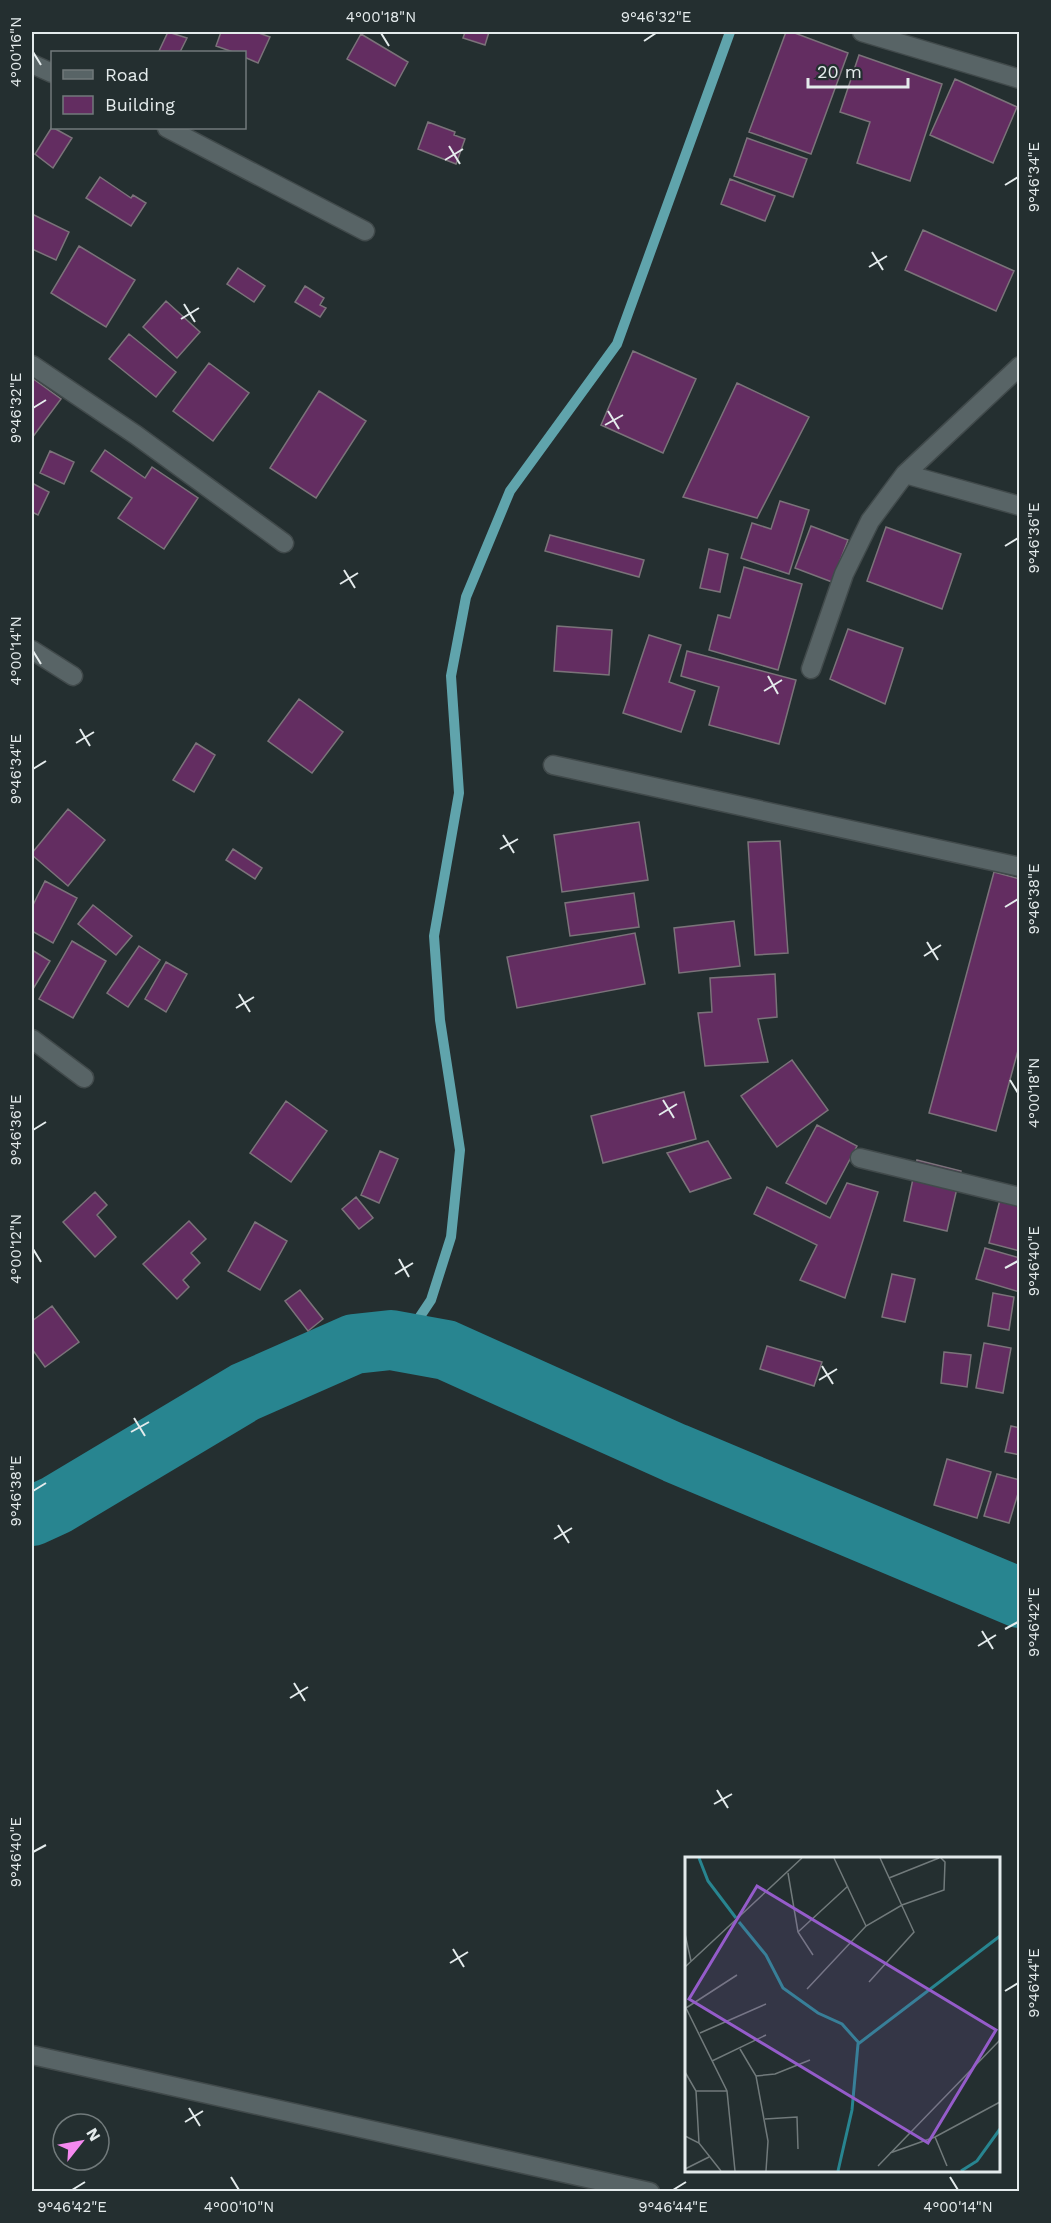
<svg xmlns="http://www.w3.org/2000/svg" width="1051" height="2223" viewBox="0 0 1051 2223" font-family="'Work Sans',sans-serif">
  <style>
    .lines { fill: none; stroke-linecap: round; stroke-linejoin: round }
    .stream { stroke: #60a4ac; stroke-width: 10 }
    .river { stroke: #288590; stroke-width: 60 }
    .building { fill: #632d61; stroke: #7b737a; stroke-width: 1.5 }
    .minor-casing { stroke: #414a4b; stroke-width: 21 }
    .minor { stroke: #586466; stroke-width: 18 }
    .ticks { fill: none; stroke: #e4ebec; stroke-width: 2 }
    .inset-river { fill: none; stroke: #288590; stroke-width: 3 }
    .inset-road { fill: none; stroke: #717a7b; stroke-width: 1.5 }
    .view { fill: #955cca; fill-opacity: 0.15; stroke: #955cca; stroke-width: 3 }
    .inset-edge { fill: none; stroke: #e4ebec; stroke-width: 3 }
    .neatline { fill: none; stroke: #e4ebec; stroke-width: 2 }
    .ticks-label { font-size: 15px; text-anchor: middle; fill: #e4ebec }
  </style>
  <rect width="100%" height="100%" fill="#242f30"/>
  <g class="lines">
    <!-- stream -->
    <path class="stream" d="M403 1342 431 1300 451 1237 460 1150 440 1020 434 936 459 793 451 676 466 597 510 491 617 344 730 32"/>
    <!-- river -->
    <path class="river" d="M32 1516 56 1505 245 1392 354 1344 391 1340 446 1350 675 1453 1020 1598"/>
  </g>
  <!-- building -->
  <path class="building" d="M168 32 187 38 180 52 159 51Z
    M221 32H256L270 37 258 63 244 57V52H233L216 46Z
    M465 32H489L485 45 463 38Z
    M786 32H792L848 53 811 154 749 132Z
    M361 34 408 62 395 86 347 59Z
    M859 55 942 84 910 181 857 163 870 122 840 112Z
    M955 79 1017 107 993 163 930 135Z
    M428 122 455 132 454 135 465 139 456 164 418 149Z
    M52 127 72 138 53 168 35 154Z
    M747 138 807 159 793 197 734 176Z
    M100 177 131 198 133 195 146 203 131 226 86 198Z
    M730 179 775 196 765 221 721 204Z
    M32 214 69 232 56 260 32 249Z
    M923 230 1014 271 996 311 905 270Z
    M79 246 135 280 106 327 51 293Z
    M238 268 265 286 254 302 227 284Z
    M305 286 324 298 320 305 326 308 320 317 295 302Z
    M166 301 200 332 177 358 143 327Z
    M129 334 176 372 156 397 109 359Z
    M633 351 696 379 663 453 601 425Z
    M209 363 249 393 213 441 173 411Z
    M32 378 61 399 32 438Z
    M737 383 809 417 757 518 683 497Z
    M319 391 366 421 316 498 270 468Z
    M105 450 145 478 152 467 198 498 164 549 118 518 132 498 91 471Z
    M50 451 74 462 64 484 40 473Z
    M32 483 49 492 38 515 32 512Z
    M780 501 809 510 789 574 741 558 752 523 771 529Z
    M811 526 848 540 832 582 795 568Z
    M886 527 961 554 942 609 867 581Z
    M550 535 644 560 639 577 545 551Z
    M709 549 728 554 720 592 700 588Z
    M744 567 802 584 778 670 709 650 718 615 730 618Z
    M557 626 612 630 609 675 554 671Z
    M848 629 903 648 885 704 830 679Z
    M649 635 681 645 669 682 695 691 681 732 623 713Z
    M687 651 796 680 779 744 709 725 719 687 681 676Z
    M299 699 343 732 312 773 268 741Z
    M196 743 215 755 194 792 173 780Z
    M68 809 105 840 68 886 32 855V853Z
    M639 822 648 880 562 892 554 835Z
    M780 841 788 953 755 955 748 842Z
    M233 849 262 868 255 879 226 860Z
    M994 872 1020 879V1043L996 1131 929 1113Z
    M45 881 77 898 53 943 32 931V907Z
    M634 893 639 927 570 936 565 903Z
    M93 905 132 936 116 955 78 924Z
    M734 921 740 966 679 973 674 928Z
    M635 933 645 984 517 1008 507 957Z
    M72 941 106 961 73 1018 39 999Z
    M139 946 160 960 128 1007 107 993Z
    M32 950 50 961 33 989 32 988Z
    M166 962 187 974 166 1012 145 999Z
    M775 974 777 1017 758 1019 768 1062 705 1066 698 1013 712 1012 710 978Z
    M792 1060 828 1110 777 1147 741 1096Z
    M684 1092 696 1139 603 1163 591 1116Z
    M286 1101 327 1131 291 1182 250 1153Z
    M817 1125 857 1146 826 1204 786 1183Z
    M708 1141 731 1178 690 1192 667 1153Z
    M380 1151 398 1159 379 1203 361 1195Z
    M917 1160 961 1171 947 1231 904 1221Z
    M847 1183 878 1192 845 1298 800 1280 817 1245 754 1214 767 1187 830 1218Z
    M1004 1184 1020 1188V1251L989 1243Z
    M95 1192 107 1205 97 1215 116 1237 95 1257 63 1222Z
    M356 1197 373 1218 359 1229 342 1209Z
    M189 1221 206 1239 191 1253 200 1263 183 1280 189 1287 177 1299 143 1264Z
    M255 1222 287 1241 260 1290 228 1271Z
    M985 1248 1020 1258V1292L976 1279Z
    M892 1274 915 1279 905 1322 882 1317Z
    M300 1290 323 1319 308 1331 285 1301Z
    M993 1293 1014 1297 1009 1330 988 1326Z
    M52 1306 79 1342 45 1367 32 1349V1321Z
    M984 1343 1011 1348 1003 1393 976 1388Z
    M767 1346 822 1362 814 1386 760 1369Z
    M944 1352 971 1355 967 1387 941 1383Z
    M1011 1426 1020 1428V1455L1005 1452Z
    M947 1459 991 1472 977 1518 934 1505Z
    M997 1474 1020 1480V1487L1009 1523 984 1516Z"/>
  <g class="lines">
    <defs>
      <path id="minor" d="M862 32 1020 79
        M32 64 52 73
        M167 128 365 231
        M32 365 136 435 284 543
        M905 474 1020 506
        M32 650 73 676
        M811 669 844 574 870 521 905 474 1020 366
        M553 765 1020 867
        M32 1039 84 1078
        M860 1158 1020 1197
        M32 2055 650 2192"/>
    </defs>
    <!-- minor casing -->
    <use href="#minor" class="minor-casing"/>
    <!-- minor -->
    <use href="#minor" class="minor"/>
  </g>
  <!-- ticks -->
  <path class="ticks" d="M381 33 389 46M644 41 656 33M33 52 41 65M449 146 460 164M445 160 463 149M1005 185 1018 177M872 252 883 270M869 267 887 256M184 304 195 322M181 319 199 308M33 408 46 400M608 411 619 429M605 425 623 415M1005 546 1018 538M344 570 355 588M340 584 358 573M33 651 41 664M768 676 778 694M764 691 782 680M80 729 90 746M76 743 94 732M33 769 46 761M503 835 514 853M500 849 518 839M1005 907 1018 899M927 942 938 960M924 956 941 945M239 994 250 1012M236 1008 254 997M1010 1080 1018 1093M663 1100 674 1118M659 1115 677 1104M33 1130 46 1122M33 1249 41 1262M399 1259 409 1277M1005 1268 1018 1261M395 1274 413 1263M822 1366 833 1384M819 1380 837 1369M134 1418 145 1436M131 1432 149 1422M33 1491 46 1483M558 1525 569 1543M554 1539 572 1528M1005 1629 1018 1622M982 1631 993 1649M978 1646 996 1635M294 1683 305 1701M290 1698 308 1687M717 1790 728 1808M714 1804 732 1794M33 1852 46 1845M453 1949 464 1967M450 1963 468 1952M1005 1991 1018 1983M189 2108 200 2126M185 2122 203 2111M231 2177 239 2190M950 2177 958 2190M72 2190 85 2182M673 2190 686 2182"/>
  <!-- overview -->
  <g transform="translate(685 1857)">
    <rect width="315" height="315" fill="#242f30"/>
    <path class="inset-river" d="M14 1 23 24 51 61M54 65 81 98 98 131 133 156 157 167 174 186M153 314 167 253 173 187 315 79M276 314 292 304 315 272"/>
    <path class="inset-road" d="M149 1 181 69M103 16 113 75 128 98M204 21 254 1M113 75 163 29M0 77 6 104M0 110 117 1M184 125 229 75 195 1M122 132 181 69 217 48 259 33 260 5 256 1M0 149 42 234 50 314M1 151 52 118M15 176 81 147M55 192 71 219 83 284 81 314M27 204 81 178M0 215 11 234 14 286M71 219 90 217 125 203M11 234H42M80 262 112 260 113 292M0 279 14 286 36 314M250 280 262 309M205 296 250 280 315 245M193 309 315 183M0 312 24 300"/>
    <path class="view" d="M72 29 311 173 243 286 4 142Z"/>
    <rect width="315" height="315" class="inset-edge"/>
  </g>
  <!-- border -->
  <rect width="1051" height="2223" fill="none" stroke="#242f30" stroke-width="66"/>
  <!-- legend -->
  <rect x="51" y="51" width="195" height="78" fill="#242f30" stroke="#717a7b" stroke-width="1.5"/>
  <rect x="63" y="70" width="30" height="9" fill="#586466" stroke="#717a7b" stroke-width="1.5"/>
  <text x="105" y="81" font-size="18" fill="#e4ebec">Road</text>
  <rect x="63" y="96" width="30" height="18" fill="#632d61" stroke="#717a7b" stroke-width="1.5"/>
  <text x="105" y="111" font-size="18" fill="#e4ebec">Building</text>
  <!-- north arrow -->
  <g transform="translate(81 2142) rotate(59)"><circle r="28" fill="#242f30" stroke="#717a7b" stroke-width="1.5"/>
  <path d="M0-4.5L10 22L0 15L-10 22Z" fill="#f589ef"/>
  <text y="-9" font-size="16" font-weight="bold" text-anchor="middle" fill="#e4ebec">N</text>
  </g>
  <!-- scale -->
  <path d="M808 78v9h100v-9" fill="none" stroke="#e4ebec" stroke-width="3"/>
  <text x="817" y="78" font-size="18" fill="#e4ebec" stroke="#242f30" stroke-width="4.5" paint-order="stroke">20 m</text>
  <rect x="33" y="33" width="985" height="2157" class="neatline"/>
  <g class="ticks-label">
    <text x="381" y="22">4°00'18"N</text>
    <text x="656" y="22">9°46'32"E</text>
    <text transform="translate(16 52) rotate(-90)" y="5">4°00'16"N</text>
    <text transform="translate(1034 177) rotate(-90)" y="5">9°46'34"E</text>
    <text transform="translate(16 408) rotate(-90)" y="5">9°46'32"E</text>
    <text transform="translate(1034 538) rotate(-90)" y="5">9°46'36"E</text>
    <text transform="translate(16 651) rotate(-90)" y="5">4°00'14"N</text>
    <text transform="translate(16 769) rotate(-90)" y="5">9°46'34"E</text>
    <text transform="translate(1034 899) rotate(-90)" y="5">9°46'38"E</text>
    <text transform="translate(1034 1093) rotate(-90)" y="5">4°00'18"N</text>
    <text transform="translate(16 1130) rotate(-90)" y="5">9°46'36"E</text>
    <text transform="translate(16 1249) rotate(-90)" y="5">4°00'12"N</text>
    <text transform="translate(1034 1261) rotate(-90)" y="5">9°46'40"E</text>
    <text transform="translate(16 1491) rotate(-90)" y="5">9°46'38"E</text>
    <text transform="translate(1034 1622) rotate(-90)" y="5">9°46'42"E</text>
    <text transform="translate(16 1852) rotate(-90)" y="5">9°46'40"E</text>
    <text transform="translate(1034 1983) rotate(-90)" y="5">9°46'44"E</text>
    <text x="72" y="2212">9°46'42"E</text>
    <text x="239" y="2212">4°00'10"N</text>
    <text x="673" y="2212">9°46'44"E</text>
    <text x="958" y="2212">4°00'14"N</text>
  </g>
</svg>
